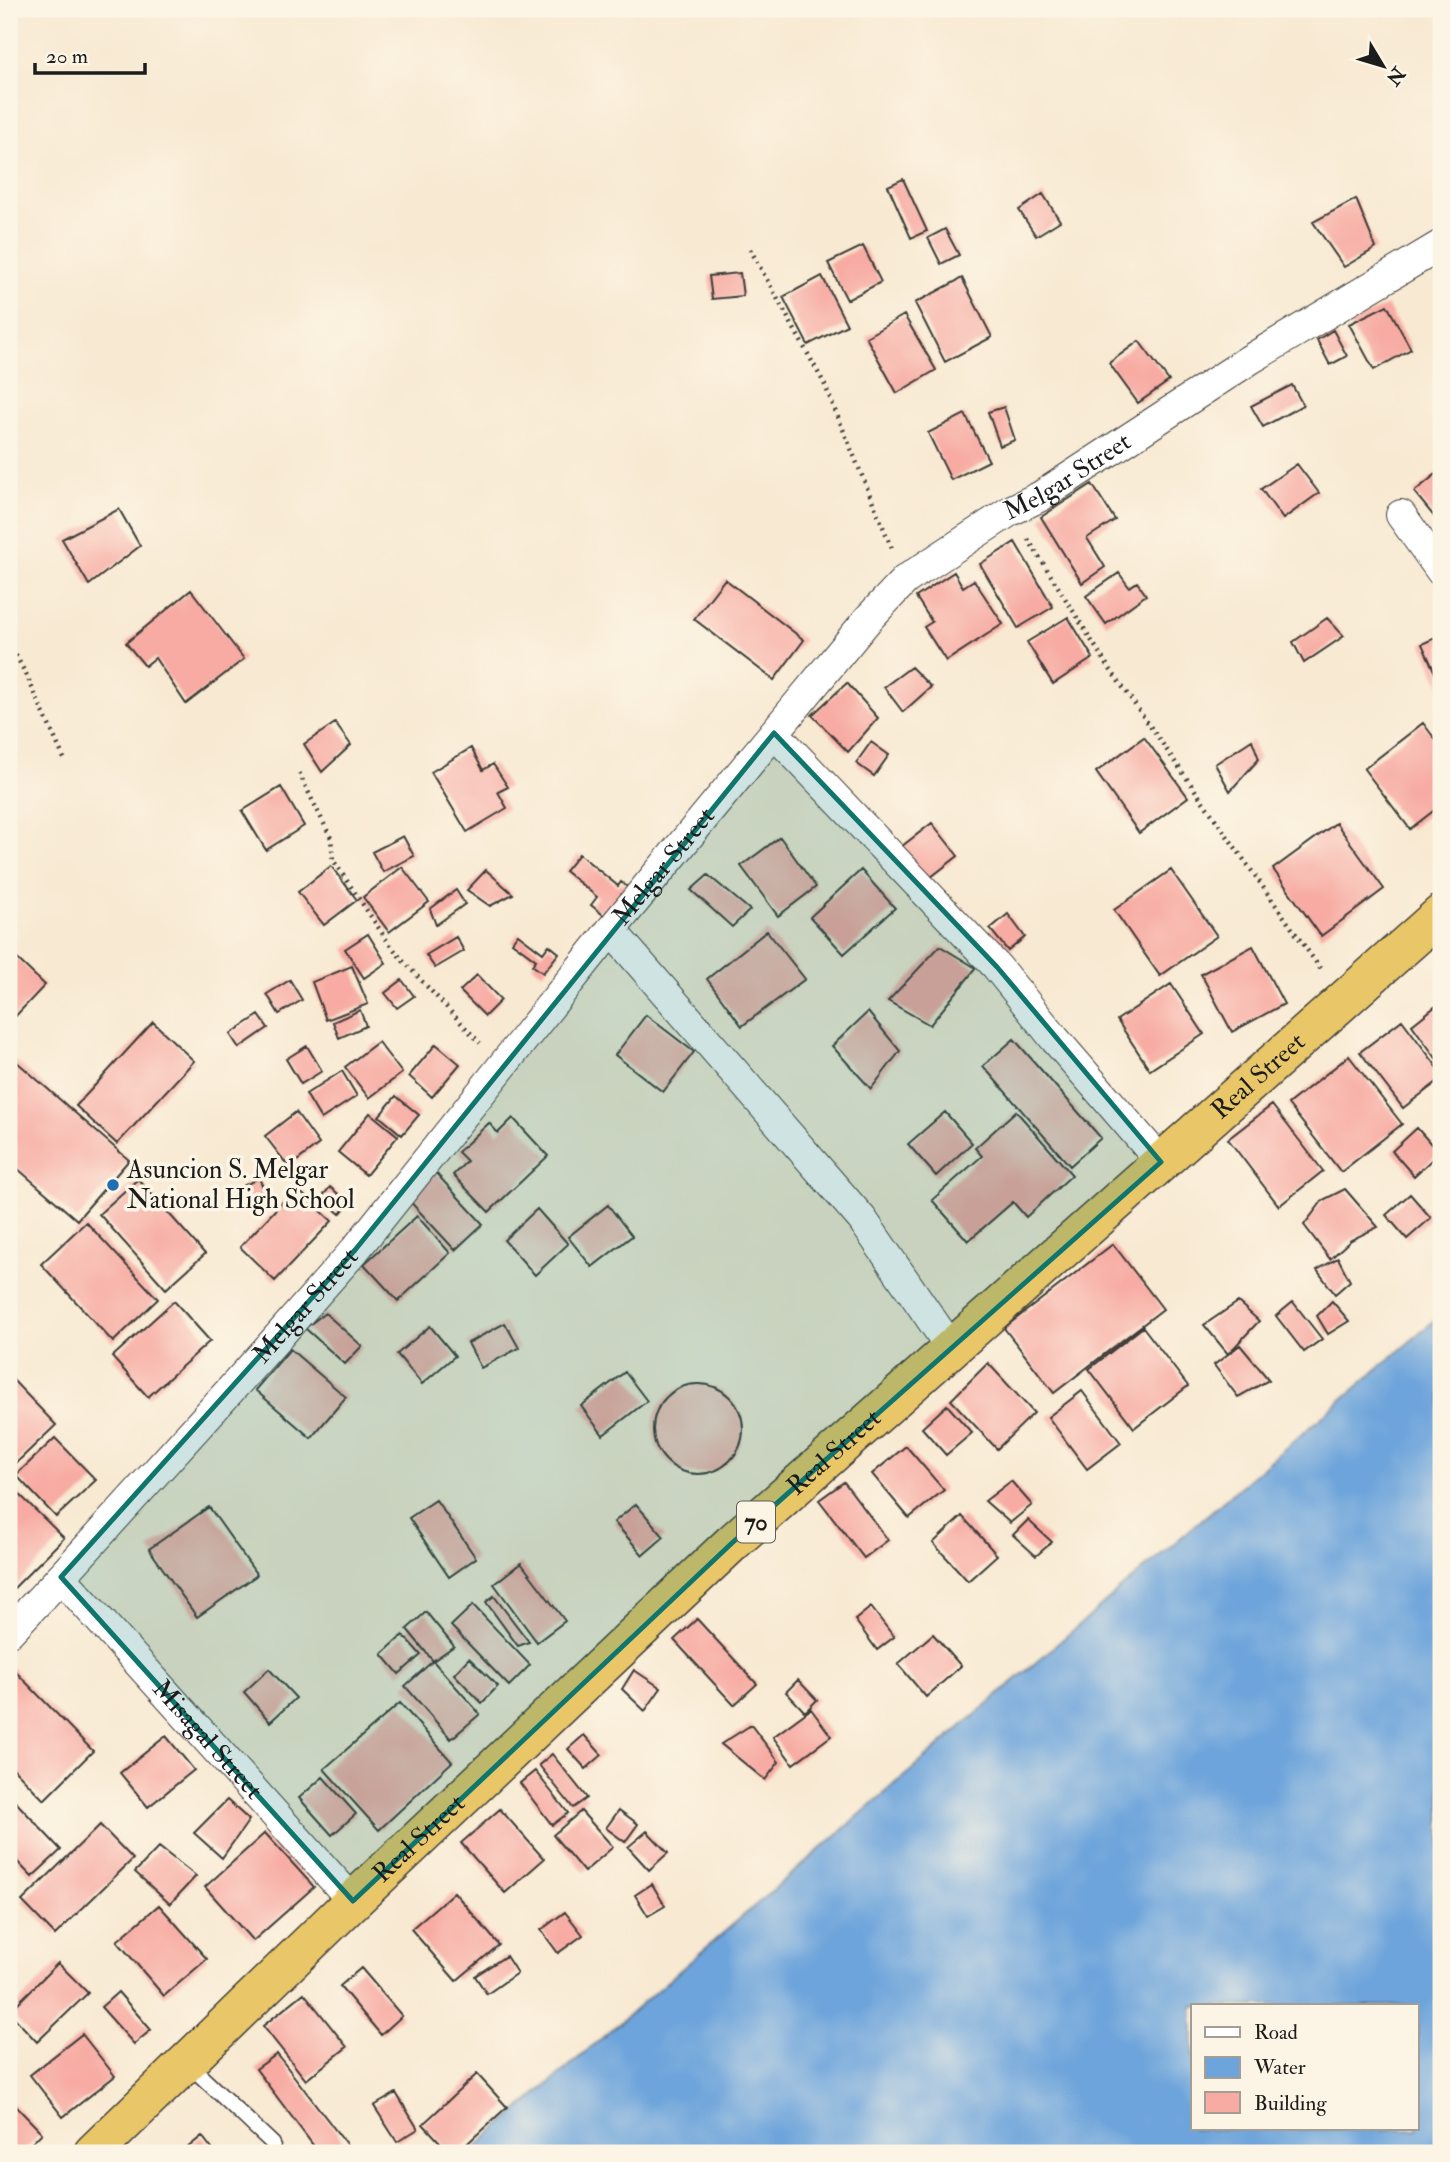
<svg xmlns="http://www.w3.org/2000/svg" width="1450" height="2162" viewBox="0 0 1450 2162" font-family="'IM FELL Double Pica',serif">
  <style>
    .water { fill: #6da4db; stroke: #44607c; stroke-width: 2; fill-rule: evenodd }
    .building { fill: #f7aba3 }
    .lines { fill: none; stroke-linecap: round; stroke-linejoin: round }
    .lane-casing { stroke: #3d3b37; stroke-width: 17 }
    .street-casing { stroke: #3d3b37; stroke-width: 32 }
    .highway-casing { stroke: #3d3b37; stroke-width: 41 }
    .path { stroke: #3d3b37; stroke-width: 4.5; stroke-dasharray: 2 5; stroke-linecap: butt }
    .lane { stroke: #fff; stroke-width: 14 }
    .street { stroke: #fff; stroke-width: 30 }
    .highway { stroke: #e9c769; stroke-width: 38 }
    .marked { fill: #0f766e; fill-opacity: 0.2; stroke: #0f766e; stroke-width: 5; stroke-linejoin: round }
    .poi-dot { fill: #1f6fb2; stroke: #fcf5e5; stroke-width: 2.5 }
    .labels { text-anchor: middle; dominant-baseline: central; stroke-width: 7; stroke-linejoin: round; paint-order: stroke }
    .shield { fill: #fcf5e5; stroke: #5f5d58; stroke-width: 2 }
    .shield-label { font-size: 24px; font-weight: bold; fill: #1c1c1c }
    .street-label { font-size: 26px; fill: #1c1c1c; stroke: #fcf5e5 }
    .poi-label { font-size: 26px; fill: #1c1c1c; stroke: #fcf5e5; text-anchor: start }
  </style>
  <rect width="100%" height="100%" fill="#fcf5e5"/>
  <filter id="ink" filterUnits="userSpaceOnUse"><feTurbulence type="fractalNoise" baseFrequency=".0143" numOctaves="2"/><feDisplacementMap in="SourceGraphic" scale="14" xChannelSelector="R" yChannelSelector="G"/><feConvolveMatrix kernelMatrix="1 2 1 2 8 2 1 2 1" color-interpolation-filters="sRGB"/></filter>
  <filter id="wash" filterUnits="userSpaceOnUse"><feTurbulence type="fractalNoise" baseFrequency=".00686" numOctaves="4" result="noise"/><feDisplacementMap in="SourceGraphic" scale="28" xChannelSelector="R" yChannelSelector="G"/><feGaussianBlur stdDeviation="1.57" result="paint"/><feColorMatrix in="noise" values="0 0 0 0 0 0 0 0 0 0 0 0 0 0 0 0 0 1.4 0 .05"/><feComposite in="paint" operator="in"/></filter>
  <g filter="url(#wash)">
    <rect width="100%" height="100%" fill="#f8e9d2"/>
    <!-- water -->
    <path class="water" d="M1441 1315V2153H469L1123 1587ZM1193 2006H1417V2129H1193Z"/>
    <g id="blocks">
      <!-- building -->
      <path class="building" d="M903 179 927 231 911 238 888 186Z
        M1043 194 1060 221 1036 236 1019 210Z
        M1356 199 1376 248 1344 267 1313 222Z
        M945 229 959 255 941 264 928 238Z
        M863 246 881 282 847 300 828 263Z
        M740 273 743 296 712 299 709 276Z
        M822 276 847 325 808 345 783 297Z
        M962 278 992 337 945 362 915 303Z
        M1387 305 1411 349 1374 370 1349 324Z
        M904 315 936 370 897 393 866 337Z
        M1333 330 1347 356 1330 365 1317 340Z
        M1139 341 1169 381 1138 403 1109 363Z
        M1292 385 1303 405 1263 427 1251 406Z
        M1004 407 1015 440 1000 446 988 412Z
        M965 414 989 461 951 480 928 433Z
        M1297 464 1319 493 1283 519 1261 489Z
        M1441 470V525L1414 492Z
        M1092 484 1115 520 1087 538 1105 567 1082 583 1041 517Z
        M119 509 140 546 89 585 62 539Z
        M1015 542 1053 607 1018 628 980 564Z
        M954 572 963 587 974 580 1003 624 946 661 924 627 932 622 916 597Z
        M1119 573 1129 587 1137 582 1146 595 1106 624 1086 596Z
        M725 579 804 640 774 680 694 619Z
        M191 590 244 659 186 704 155 658 145 666 126 643Z
        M1068 617 1093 658 1053 684 1027 642Z
        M1327 618 1344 636 1304 663 1293 642Z
        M1441 635V686L1422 644Z
        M911 667 931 687 903 712 884 687Z
        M847 683 878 718 848 752 812 715Z
        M335 723 351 745 322 772 304 744Z
        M1423 723 1441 747V805L1410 829 1364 769Z
        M1144 737 1188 797 1139 833 1096 772Z
        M1252 740 1259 759 1230 791 1215 764Z
        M871 742 889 755 874 776 856 763Z
        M471 748 483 770 493 764 508 787 498 792 507 808 467 832 431 772Z
        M281 787 304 826 266 850 242 811Z
        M932 823 958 856 922 884 897 850Z
        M1336 823 1384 889 1321 936 1273 869Z
        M403 836 414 856 383 872 372 852Z
        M780 837 816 887 778 916 741 866Z
        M579 854 618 886 621 882 630 889 607 918 591 905 597 897 565 871Z
        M331 866 357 900 324 925 298 892Z
        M402 867 429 902 389 932 363 897Z
        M486 870 513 894 490 906 467 890Z
        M861 870 895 908 844 954 810 917Z
        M1171 870 1217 936 1160 976 1114 910Z
        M708 875 750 910 732 927 691 890Z
        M456 890 465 904 436 925 430 909Z
        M1008 914 1025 937 1008 951 990 929Z
        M767 931 805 979 742 1026 707 979Z
        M368 934 386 963 364 978 345 949Z
        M518 934 543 953 549 945 559 953 543 973 532 965 536 960 512 942Z
        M456 937 464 951 435 968 426 955Z
        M940 946 976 968 930 1025 888 1001Z
        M1253 946 1284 1004 1232 1032 1201 974Z
        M9 951 45 985 9 1023Z
        M352 966 368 1004 326 1020 312 982Z
        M477 975 501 1000 485 1016 460 991Z
        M290 980 302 1000 279 1014 267 994Z
        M402 980 414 996 397 1008 385 993Z
        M1171 984 1204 1034 1150 1070 1117 1020Z
        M1436 1006 1441 1013V1065L1412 1025Z
        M360 1010 366 1026 339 1038 333 1022Z
        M868 1012 900 1051 871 1089 832 1046Z
        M259 1015 268 1028 239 1048 230 1034Z
        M646 1015 694 1052 663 1092 615 1055Z
        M1402 1020 1441 1072V1079L1403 1108 1360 1052Z
        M153 1022 194 1061 117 1144 76 1106Z
        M1014 1039 1101 1138 1070 1166 983 1066Z
        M378 1042 402 1073 369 1098 345 1067Z
        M436 1044 460 1064 432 1097 409 1076Z
        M307 1046 322 1071 301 1084 286 1059Z
        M9 1055 129 1160 77 1220 10 1162 9 1163Z
        M1349 1056 1402 1124 1341 1172 1288 1104Z
        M342 1071 357 1096 321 1119 306 1094Z
        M396 1096 419 1115 402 1135 379 1116Z
        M1272 1105 1323 1171 1279 1206 1228 1139Z
        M1016 1111 1072 1175 1026 1217 1013 1202 968 1241 932 1200 982 1156 975 1148Z
        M296 1112 319 1144 289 1167 265 1136Z
        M945 1112 972 1143 936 1176 908 1144Z
        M370 1113 398 1136 366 1175 338 1152Z
        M513 1118 548 1156 489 1212 453 1175 467 1161 458 1152 489 1123 498 1133Z
        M1417 1128 1439 1153 1414 1176 1392 1151Z
        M434 1171 483 1224 455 1250 406 1197Z
        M259 1178 269 1201 253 1208 243 1186Z
        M138 1179 205 1254 166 1289 99 1214Z
        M330 1187 349 1203 340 1214 321 1198Z
        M296 1188 332 1221 275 1281 240 1247Z
        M1345 1189 1378 1227 1351 1240 1330 1259 1304 1225 1323 1200Z
        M1410 1194 1431 1218 1407 1239 1386 1215Z
        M608 1205 632 1236 592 1267 568 1237Z
        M537 1209 568 1244 535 1275 504 1240Z
        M417 1216 450 1253 398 1301 364 1264Z
        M86 1222 158 1299 113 1342 41 1264Z
        M1113 1244 1163 1309 1054 1393 1004 1328Z
        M1338 1258 1350 1281 1335 1294 1317 1270Z
        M174 1301 210 1341 148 1397 112 1357Z
        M1332 1301 1349 1321 1328 1334 1317 1316Z
        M1238 1302 1259 1321 1228 1354 1204 1325Z
        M1293 1302 1322 1339 1304 1352 1276 1316Z
        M325 1313 362 1346 345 1364 305 1328Z
        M505 1323 519 1348 481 1368 468 1343Z
        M430 1326 455 1356 422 1384 397 1354Z
        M1143 1327 1188 1386 1134 1428 1089 1369Z
        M1240 1345 1269 1380 1238 1397 1214 1365Z
        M290 1349 346 1397 311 1438 255 1390Z
        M988 1363 1034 1413 997 1449 951 1400Z
        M625 1372 647 1401 603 1435 581 1406Z
        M9 1376 56 1425 12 1467 9 1464Z
        M653 1429a45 45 0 1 1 90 0a45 45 0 1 1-90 0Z
        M1082 1391 1121 1443 1087 1469 1048 1417Z
        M947 1405 972 1433 946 1455 922 1428Z
        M55 1438 96 1480 56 1517 16 1475Z
        M906 1446 944 1490 909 1518 872 1474Z
        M1011 1481 1032 1505 1010 1523 985 1501Z
        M844 1482 888 1540 864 1558 819 1500Z
        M9 1484 64 1538 9 1593Z
        M436 1500 476 1558 449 1577 409 1518Z
        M636 1504 664 1537 643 1555 614 1522Z
        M209 1507 257 1575 197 1617 149 1549Z
        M962 1516 997 1555 968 1581 933 1543Z
        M1028 1520 1052 1542 1036 1556 1013 1535Z
        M521 1563 565 1621 537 1642 494 1584Z
        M494 1596 529 1642 518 1646 486 1602Z
        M473 1605 530 1665 509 1686 451 1626Z
        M871 1607 894 1637 877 1650 855 1620Z
        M426 1612 454 1646 433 1661 480 1714 451 1739 405 1686 433 1661 407 1629Z
        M697 1619 757 1684 734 1705 674 1640Z
        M933 1634 961 1666 926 1697 898 1664Z
        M403 1635 421 1655 399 1674 382 1654Z
        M469 1658 498 1686 482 1703 454 1674Z
        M9 1665 93 1751 44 1800 9 1764Z
        M269 1669 296 1698 270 1722 244 1692Z
        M634 1670 661 1688 645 1711 622 1689Z
        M798 1680 817 1700 805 1712 786 1692Z
        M400 1703 452 1762 379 1830 324 1769Z
        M811 1709 831 1736 793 1764 773 1737Z
        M751 1725 779 1762 765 1780 721 1744Z
        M584 1735 602 1755 586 1769 568 1749Z
        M166 1736 194 1770 148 1807 120 1773Z
        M552 1754 587 1798 573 1808 539 1765Z
        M535 1771 568 1813 552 1825 520 1783Z
        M323 1777 356 1814 332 1835 299 1798Z
        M12 1798 61 1850 32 1877 9 1853V1801Z
        M227 1800 249 1820 222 1858 194 1833Z
        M500 1809 544 1859 505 1893 461 1843Z
        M619 1810 638 1824 625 1842 606 1828Z
        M581 1811 613 1847 584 1872 553 1835Z
        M100 1825 133 1859 55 1935 22 1901Z
        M647 1831 668 1853 649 1870 628 1847Z
        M265 1833 314 1887 253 1941 205 1887Z
        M159 1847 196 1876 170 1904 135 1872Z
        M652 1884 665 1906 648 1916 635 1895Z
        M454 1892 499 1945 456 1981 411 1929Z
        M159 1905 207 1959 164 1996 117 1941Z
        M565 1912 583 1935 558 1953 541 1930Z
        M506 1956 517 1973 487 1994 475 1976Z
        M58 1963 88 1993 37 2042 9 2012Z
        M361 1968 402 2016 381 2035 340 1986Z
        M118 1992 151 2030 134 2044 101 2007Z
        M304 1993 347 2047 306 2080 263 2026Z
        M82 2034 115 2076 63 2117 30 2075Z
        M277 2054 353 2153H319L256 2069Z
        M477 2074 507 2107 457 2153H450L423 2124Z
        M396 2093 418 2129 397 2142 374 2106Z
        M9 2099 42 2133 22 2153H15L9 2147Z
        M202 2136 215 2153H181Z"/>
    </g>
  </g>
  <g filter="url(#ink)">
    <use href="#blocks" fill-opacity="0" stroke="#3d3b37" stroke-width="2"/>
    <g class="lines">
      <defs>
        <path id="lane" d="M188 2064 273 2144"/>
        <g id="street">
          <path d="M1401 515 1441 571"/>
          <path d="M774 733 997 967 1054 1038 1161 1162"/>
          <path d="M611 930 862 1219 951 1348"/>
          <path id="s1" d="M61 1577 353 1901"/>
          <path id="s2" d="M9 1632 61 1577 263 1354 355 1250 611 930 869 618 905 580 1010 511 1041 496 1249 360 1441 245"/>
        </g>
        <g id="highway">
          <path id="s3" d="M93 2153 353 1901 732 1543 1441 914"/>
        </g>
      </defs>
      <!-- lane casing -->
      <use href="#lane" class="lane-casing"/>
      <!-- street casing -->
      <use href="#street" class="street-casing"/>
      <!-- highway casing -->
      <use href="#highway" class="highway-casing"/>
      <!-- path -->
      <path class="path" d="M750 249 824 383 893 551
        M1028 539 1105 662 1322 971
        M9 643 26 674 66 763
        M299 773 331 838 333 860 388 942 404 962 480 1043"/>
      <!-- lane -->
      <use href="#lane" class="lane"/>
      <!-- street -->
      <use href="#street" class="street"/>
      <!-- highway -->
      <use href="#highway" class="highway"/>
    </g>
  </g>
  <!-- marked area -->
  <path class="marked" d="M774 733 997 967 1161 1162 732 1543 353 1901 61 1577 355 1250Z"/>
  <!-- markers -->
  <circle class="poi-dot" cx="113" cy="1185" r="7"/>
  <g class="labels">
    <!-- shield labels -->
    <rect class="shield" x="737" y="1501.5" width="38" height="41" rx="5"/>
    <g class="shield-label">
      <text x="756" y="1522">70</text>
    </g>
    <!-- street labels -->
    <g class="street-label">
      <text stroke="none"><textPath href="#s2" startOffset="1575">Melgar Street</textPath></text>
      <text stroke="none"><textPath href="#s2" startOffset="1008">Melgar Street</textPath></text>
      <text stroke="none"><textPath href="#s3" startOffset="1587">Real Street</textPath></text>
      <text stroke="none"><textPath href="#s2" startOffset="441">Melgar Street</textPath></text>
      <text stroke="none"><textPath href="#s3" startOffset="1020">Real Street</textPath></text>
      <text stroke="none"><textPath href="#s1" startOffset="219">Misagal Street</textPath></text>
      <text stroke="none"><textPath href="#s3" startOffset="453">Real Street</textPath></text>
    </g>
    <!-- poi labels -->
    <g class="poi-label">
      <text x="127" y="1170">Asuncion S. Melgar<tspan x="127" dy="30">National High School</tspan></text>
    </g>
  </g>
  <!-- margin -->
  <rect width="1450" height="2162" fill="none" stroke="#fcf5e5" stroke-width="35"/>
  <!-- legend -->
  <rect x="1191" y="2004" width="228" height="126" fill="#fcf5e5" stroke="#a29e95" stroke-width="2"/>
  <rect x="1205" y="2027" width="35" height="10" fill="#ffffff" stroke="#a29e95" stroke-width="2"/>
  <text x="1254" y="2039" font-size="21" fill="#1c1c1c">Road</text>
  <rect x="1205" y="2057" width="35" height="21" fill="#6da4db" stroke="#a29e95" stroke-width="2"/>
  <text x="1254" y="2074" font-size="21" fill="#1c1c1c">Water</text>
  <rect x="1205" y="2092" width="35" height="21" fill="#f7aba3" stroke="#a29e95" stroke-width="2"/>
  <text x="1254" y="2110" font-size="21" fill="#1c1c1c">Building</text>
  <!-- north arrow -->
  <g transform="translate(1383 66) rotate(128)" stroke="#fcf5e5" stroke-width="5" paint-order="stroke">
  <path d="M0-5L12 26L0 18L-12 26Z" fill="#1c1c1c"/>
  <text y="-10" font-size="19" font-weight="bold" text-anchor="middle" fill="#1c1c1c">N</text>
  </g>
  <!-- scale -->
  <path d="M35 63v10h110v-10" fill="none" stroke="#1c1c1c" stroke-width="3.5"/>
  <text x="46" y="63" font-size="21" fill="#1c1c1c" stroke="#fcf5e5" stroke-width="5" paint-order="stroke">20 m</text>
</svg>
